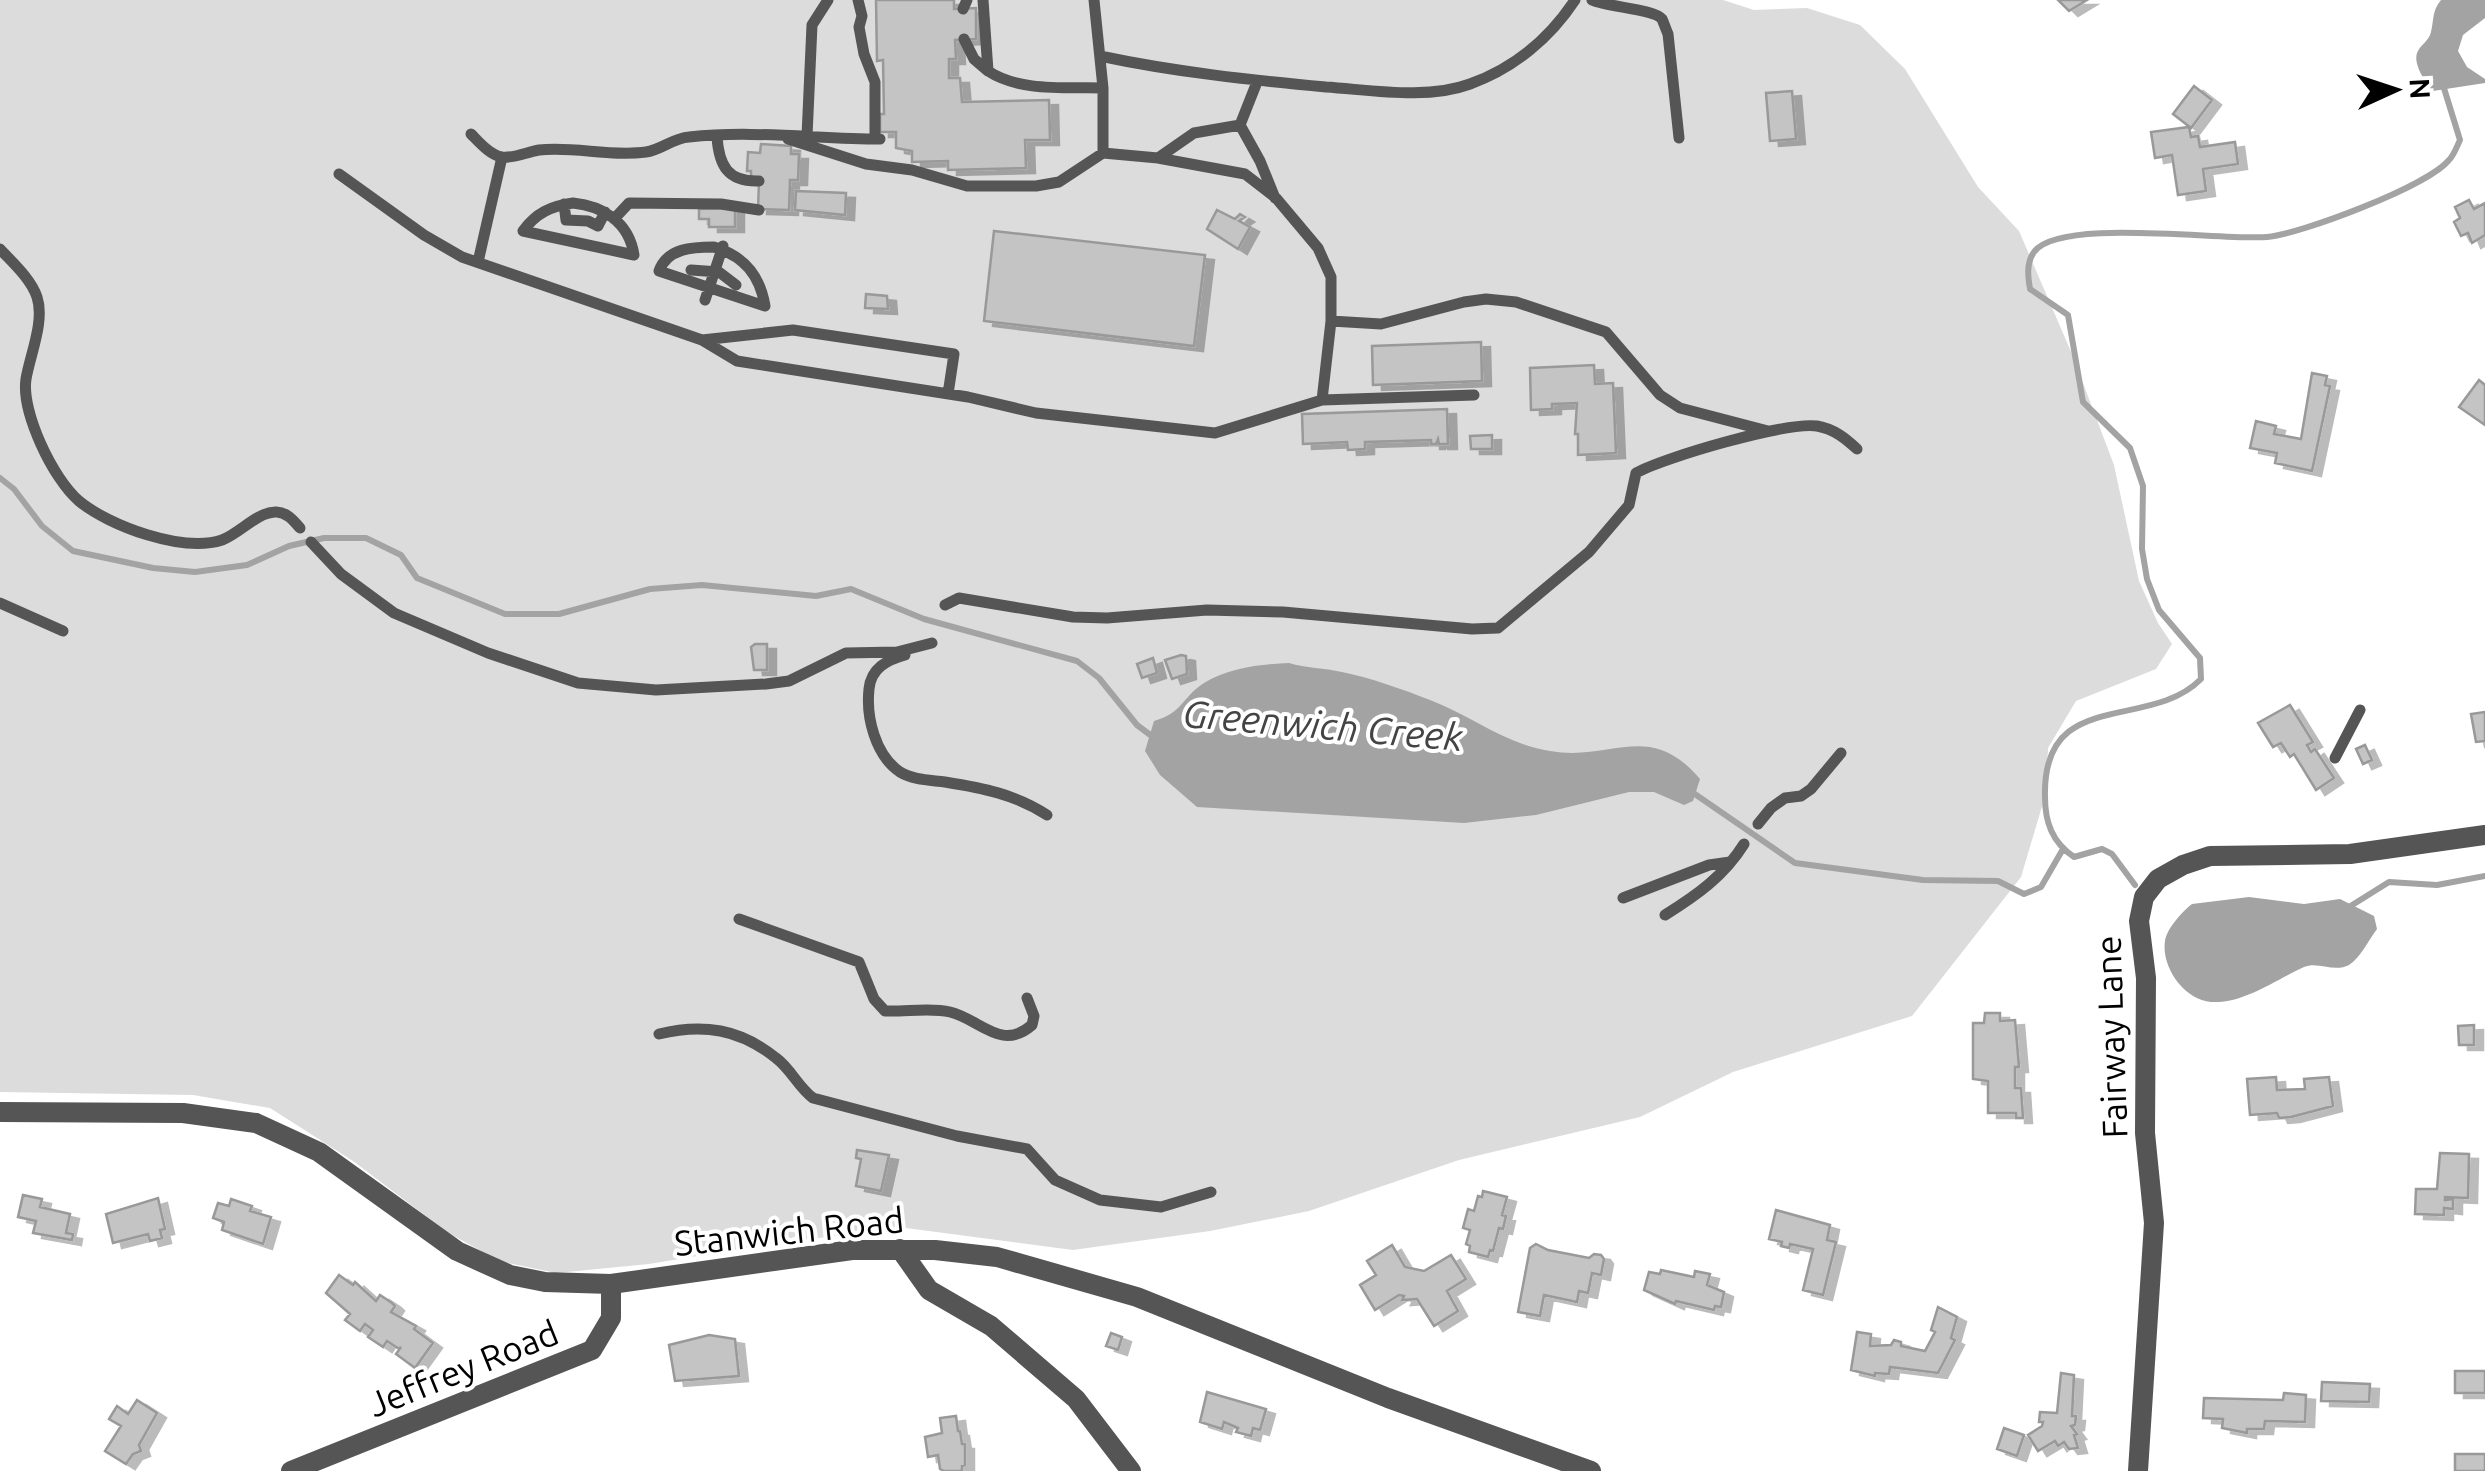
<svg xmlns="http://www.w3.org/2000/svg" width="2485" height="1471" viewBox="0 0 2485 1471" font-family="Ubuntu,sans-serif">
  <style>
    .green { fill: #dcdcdc }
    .water { fill: #a3a3a3 }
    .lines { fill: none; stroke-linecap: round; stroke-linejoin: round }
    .stream { stroke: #a3a3a3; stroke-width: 6 }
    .building { fill: #c4c4c4; stroke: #999; stroke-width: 2.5; filter: url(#shadow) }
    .service { stroke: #555; stroke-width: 11 }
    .minor { stroke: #555; stroke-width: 20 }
    .tertiary { stroke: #555; stroke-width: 20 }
    .labels { text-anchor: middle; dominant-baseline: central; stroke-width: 8; stroke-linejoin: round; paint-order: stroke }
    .street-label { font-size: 35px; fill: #000; stroke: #fff }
    .water-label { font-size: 38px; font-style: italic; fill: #444; stroke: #fff }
  </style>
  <defs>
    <filter id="shadow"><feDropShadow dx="9" dy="5" stdDeviation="0" flood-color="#0004"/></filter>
  </defs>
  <rect width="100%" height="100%" fill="#fff"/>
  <!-- green -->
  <path class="green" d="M0 0H1723L1754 10 1807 8 1860 25 1905 69 1978 187 2019 231 2072 354 2114 465 2139 581 2158 623 2172 644 2156 669 2076 701 2048 748 2046 793 2021 877 1912 1016 1733 1072 1640 1117 1459 1160 1309 1211 1210 1231 1073 1250 906 1228 783 1242 649 1264 556 1273 499 1261 447 1232 353 1161 270 1108 193 1095 0 1092Z"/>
  <!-- water -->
  <path class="water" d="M2485 0V18L2463 35 2458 51 2467 67 2485 79V83L2433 91C2426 84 2413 64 2417 53 2420 45 2429 41 2431 32 2434 19 2432 11 2441 0Z
    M1289 663C1306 668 1324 668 1342 672 1371 678 1402 689 1430 700 1472 716 1505 744 1550 751 1612 762 1649 719 1700 779L1693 801 1684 805 1654 792H1629L1536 815 1464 823 1197 807 1160 775 1145 751 1154 721C1184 712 1181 698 1204 683 1228 668 1261 664 1289 663Z
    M2249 897 2304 904 2340 899 2374 916 2377 929C2368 941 2361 957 2349 965 2334 973 2318 961 2304 967 2275 980 2243 1004 2211 1002 2184 1000 2161 967 2165 941 2167 928 2182 912 2192 904Z"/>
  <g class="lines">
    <!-- stream -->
    <path class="stream" d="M0 478 14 489 42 526 73 551 153 568 195 572 247 565 289 546 324 538H366L401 555 417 578 505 614H559L650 589 702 585 816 596 851 589 924 619 1077 661 1099 678 1137 725 1153 737
      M1689 790 1795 863 1923 880 1998 881 2024 894 2041 887 2063 849
      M2135 885 2112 854 2102 849 2074 857C2052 842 2045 822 2045 797 2042 686 2149 732 2201 679L2200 658 2159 610 2147 579 2142 549 2143 486 2130 448 2083 402 2068 315 2030 289C2028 277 2026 263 2034 252 2058 217 2223 241 2267 237 2301 234 2428 186 2449 160 2454 155 2457 146 2460 140L2443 85
      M2349 907 2389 882 2437 885 2485 876"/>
  </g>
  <!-- building -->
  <path class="building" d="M876 0H954V9L976 8V39L955 40 956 59H949V78H960L962 102 1049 100 1050 140H1025L1026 168 948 170V161L912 162V151L896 148V132H880V114H884L883 60 877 61Z
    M2058 0H2087L2069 11Z
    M2194 86 2212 100 2191 128 2173 114Z
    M1792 91 1796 139 1770 141 1766 93Z
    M2189 127 2191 137 2198 136 2200 147 2235 142 2238 164 2203 169 2206 191 2178 195 2172 155 2155 158 2151 132Z
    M761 144 791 146V154H799L798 180H790L789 210 758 209 759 181 751 180V171H747L748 152 760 153Z
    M796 191 846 193 845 215 795 210Z
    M2469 200 2474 209 2485 203V235L2472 243 2468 233 2461 236 2454 222 2460 218 2455 207Z
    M735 208V227H709V219H699V209Z
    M1217 210 1235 219 1240 214 1245 217 1239 221 1250 227 1238 249 1207 229Z
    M994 231 1205 255 1194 346 984 321Z
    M866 294 887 296 888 309 865 308Z
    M1481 342 1482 381 1373 385 1372 346Z
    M1594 365 1595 384 1613 383 1616 453 1578 455V434H1575L1577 403 1552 404V409L1531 410 1530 368Z
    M2312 373 2327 376 2325 385 2330 386 2312 471 2275 463 2277 453 2250 448 2256 421 2276 426 2274 434 2301 439Z
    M2479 380 2485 385V425L2459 407Z
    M1447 409 1448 444H1439L1438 439 1436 444H1431V440L1365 442V449L1348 450 1347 442 1303 444 1302 414Z
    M1492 435V449H1471L1470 436Z
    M755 644H767V670H754L751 647Z
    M1181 655 1186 656 1187 674 1172 679 1165 660Z
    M1153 658 1157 673 1142 678 1137 664Z
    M2290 705 2313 742 2307 745 2311 752 2315 749 2334 778 2316 790 2294 754 2290 757 2281 743 2273 747 2258 723Z
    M2485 712V741L2476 742 2471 714Z
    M2365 745 2372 760 2363 764 2356 749Z
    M1985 1013H2000V1021L2015 1020 2019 1067H2015V1088H2021L2023 1118H2016V1113H1988V1081L1973 1079V1023H1984Z
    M2474 1025V1045H2459L2458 1026Z
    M2276 1077 2277 1090 2305 1089 2304 1079 2329 1077 2333 1106 2291 1117 2279 1118 2277 1113 2250 1115 2247 1079Z
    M857 1150 889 1155 881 1191 856 1186 861 1159 856 1158Z
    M2440 1153 2469 1154 2468 1198 2445 1197V1200L2453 1199V1209L2444 1208V1215L2415 1214 2416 1189H2437Z
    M1483 1191 1507 1197 1502 1215 1506 1216 1503 1229 1499 1228 1493 1251 1490 1250 1488 1257 1469 1252 1470 1246 1466 1244 1470 1230 1463 1228 1468 1209 1474 1211 1478 1196 1482 1197Z
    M23 1195 42 1199 40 1207 70 1214 66 1233 73 1234 72 1240 33 1233 36 1221 18 1217Z
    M158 1198 165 1229 160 1230 162 1238 150 1241 148 1234 113 1243 106 1214Z
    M231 1199 252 1206 250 1211 271 1217 263 1244 222 1230 224 1222 213 1218 218 1203 229 1206Z
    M1776 1210 1830 1225 1827 1240 1836 1242 1823 1295 1803 1290 1813 1249 1790 1244 1789 1248 1781 1246 1782 1242 1769 1239Z
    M1536 1244 1548 1250 1589 1258 1594 1254 1601 1255 1604 1259 1601 1275 1592 1273 1588 1293 1579 1291 1577 1302 1544 1295 1540 1316 1518 1312 1530 1248Z
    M1392 1245 1405 1267 1424 1271 1451 1255 1466 1279 1447 1291 1458 1311 1434 1326 1417 1299 1402 1300 1404 1296 1399 1295 1375 1310 1360 1285 1376 1275 1367 1261Z
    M1661 1270 1694 1277 1695 1271 1710 1274 1707 1285 1724 1292 1721 1307 1715 1306 1714 1310 1676 1301 1675 1304 1644 1290 1649 1272 1660 1274Z
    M339 1275 353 1285 355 1282 376 1301 380 1295 392 1303 395 1306 391 1312 416 1326 414 1329 433 1343 415 1368 396 1354 401 1347 399 1349 387 1341 383 1347 368 1337 373 1330 365 1324 360 1331 345 1320 350 1314 326 1293Z
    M1938 1307 1957 1317 1951 1338 1955 1340 1938 1373 1890 1367 1889 1374 1875 1373V1376L1851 1370 1857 1332 1871 1334 1870 1346 1891 1345 1894 1340 1901 1342V1346L1925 1351 1935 1332 1931 1330Z
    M1111 1333 1122 1337 1118 1350 1106 1346Z
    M709 1335 735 1339 739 1376 675 1381 669 1345Z
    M2455 1371H2485V1393H2455Z
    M2061 1373 2074 1375 2072 1416H2076L2075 1425 2071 1426 2077 1434 2074 1435 2078 1448 2069 1449 2064 1442 2058 1446 2055 1441 2038 1451 2028 1435 2042 1426 2043 1422H2039L2040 1412 2057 1413Z
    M2322 1382 2370 1384 2369 1402 2321 1401Z
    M1207 1392 1266 1409 1260 1430 1253 1428 1251 1436 1236 1432 1238 1428 1224 1422 1222 1429 1200 1422Z
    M2284 1393 2306 1395 2305 1422 2265 1421 2264 1429H2247V1433L2222 1428 2223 1419 2203 1418 2204 1398 2283 1400Z
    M137 1400 157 1413 139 1445 141 1451 133 1454 126 1464 105 1451 121 1426 109 1419 117 1406 128 1414Z
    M956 1416 958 1431H960L962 1444H965V1465L962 1466V1471H944L940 1469 938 1455 928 1457 925 1437 942 1433 940 1418Z
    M2004 1428 2024 1435 2017 1456 1997 1449Z
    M2455 1454H2485V1471H2455Z"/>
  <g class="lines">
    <!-- service -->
    <path class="service" d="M858 0 862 16 859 27 864 54 875 82V139
      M983 0 988 71C1020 92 1065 87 1103 88
      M1094 0 1103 88V153L1158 158 1245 174 1276 198 1318 248 1331 277V321L1322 400
      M1592 0C1607 7 1655 9 1662 19 1663 21 1667 32 1668 34L1679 138
      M963 9 967 0
      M964 39 974 59 988 71
      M1100 56C1175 72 1251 80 1326 87 1372 90 1427 100 1470 84 1514 68 1550 38 1575 0
      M1240 125 1260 161 1275 198
      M1240 125 1257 82
      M471 134C479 142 489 154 501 157 513 159 527 152 539 150 574 146 610 157 646 152 661 150 673 138 689 137 753 130 817 139 880 139
      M807 136 812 25 828 0
      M717 137C719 166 728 182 759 181
      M788 139 866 164 912 170 967 186H1036L1059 182 1103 153
      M1158 158 1194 133 1240 125
      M339 174 424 235 462 257 702 340 737 361 968 397 1036 413 1215 433 1322 400 1474 395
      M573 203C603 206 629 222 634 255L523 231C536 213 551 206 573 203Z
      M564 204 566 220 588 221 598 226 605 212
      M614 219 629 203 721 204 759 210
      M714 247C744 256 760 275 765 306L659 271C667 248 693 247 714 247Z
      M0 249C13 263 31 279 37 297 45 321 30 355 26 379 21 412 53 479 79 501 109 526 183 553 222 540 240 533 256 513 275 512 286 511 294 521 300 528
      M478 262 502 157
      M691 270 719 272 736 285
      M705 300 723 246
      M1331 321 1381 324 1464 302 1486 299 1516 302 1606 332 1660 395 1680 408 1768 431
      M702 340 793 330 954 354 948 394
      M311 542 341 574 394 613 488 653 578 683 656 690 766 684 789 681 846 653 897 652 932 643
      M0 603 63 631
      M945 605 959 598 1073 617 1107 618 1207 610 1283 612 1472 629 1498 628 1589 552 1629 505 1636 473C1665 457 1785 422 1817 426 1834 429 1845 438 1857 449
      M905 655C887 660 871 668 869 689 866 717 875 755 900 772 913 780 930 780 945 782 982 788 1015 794 1047 815
      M2335 758 2360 710
      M1758 824 1771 808 1785 798 1801 796 1811 789 1841 753
      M1623 898 1709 865 1730 862
      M1665 915C1697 895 1724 876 1744 844
      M739 919 859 962 874 999 885 1011C906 1012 930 1007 950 1012 980 1019 1001 1052 1032 1025L1034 1016 1027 998
      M659 1034C703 1023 740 1029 776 1058 791 1069 798 1087 813 1098L957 1136 1027 1149 1055 1180 1100 1200 1161 1207 1211 1192"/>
    <!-- minor -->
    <path class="minor" d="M900 1249 929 1290 991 1326 1076 1399 1131 1471
      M291 1471 592 1350 611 1318V1284
      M2138 1471 2154 1223 2145 1133 2146 978 2139 921 2144 897 2158 879 2183 865 2210 856 2350 854 2485 835"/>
    <!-- tertiary -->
    <path class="tertiary" d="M0 1112 183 1113 256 1123 319 1152 457 1251 510 1275 545 1282 611 1284 852 1250H935L997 1257 1137 1297 1388 1398 1591 1471"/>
  </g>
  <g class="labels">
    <!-- street labels -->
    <g class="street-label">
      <text transform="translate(2111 1037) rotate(-92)">Fairway Lane</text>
      <text transform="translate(789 1231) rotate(-6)">Stanwich Road</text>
      <text transform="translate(463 1368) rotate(-22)">Jeffrey Road</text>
    </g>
    <!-- water labels -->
    <g class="water-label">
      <text transform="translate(1323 725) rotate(5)">Greenwich Creek</text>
    </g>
  </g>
  <!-- north arrow -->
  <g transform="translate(2395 90) rotate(87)" stroke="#ffffff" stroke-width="8" paint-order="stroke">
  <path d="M0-8L18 38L0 25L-18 38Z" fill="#000000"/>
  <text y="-15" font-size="28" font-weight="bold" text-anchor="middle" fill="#000000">N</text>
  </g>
</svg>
